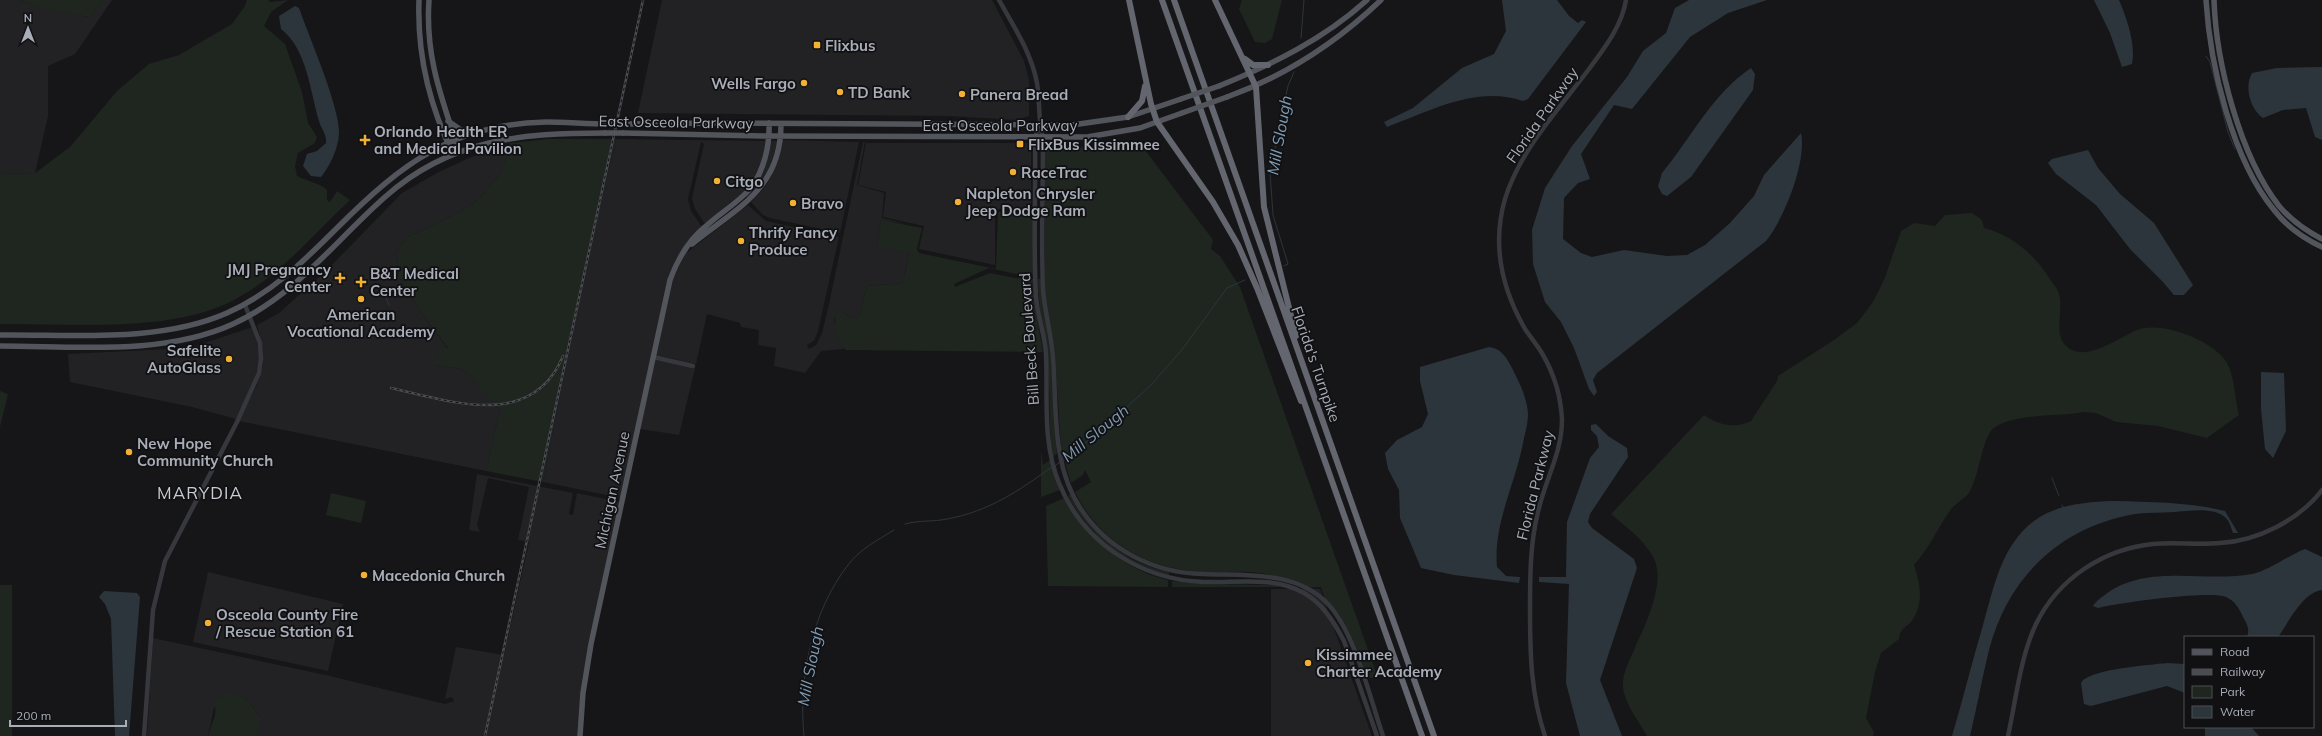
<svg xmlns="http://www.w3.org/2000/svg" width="2322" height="736" viewBox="0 0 2322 736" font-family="Mulish,sans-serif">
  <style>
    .built { fill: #222225 }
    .green { fill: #1e261f }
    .water { fill: #2c353c }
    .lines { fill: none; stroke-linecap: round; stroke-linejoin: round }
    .stream { stroke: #2c353c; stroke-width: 1 }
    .minor { stroke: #37383d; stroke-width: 4.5 }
    .major { stroke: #53555c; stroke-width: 5.5 }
    .highway { stroke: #63666e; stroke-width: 6 }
    .rail-casing { stroke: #4a4c52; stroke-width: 2.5 }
    .rail { stroke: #111113; stroke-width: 1; stroke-dasharray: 3; stroke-linecap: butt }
    .major-bridge { stroke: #53555c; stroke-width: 5.5 }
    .poi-dot { fill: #f2b134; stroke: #111113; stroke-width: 1.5 }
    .labels { text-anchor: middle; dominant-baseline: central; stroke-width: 3.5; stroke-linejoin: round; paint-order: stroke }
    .poi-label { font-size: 15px; font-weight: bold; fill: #a8adb8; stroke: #111113; text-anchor: start }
    .street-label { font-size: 15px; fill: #a8adb8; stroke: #111113 }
    .water-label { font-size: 16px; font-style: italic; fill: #7f9bb3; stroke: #111113 }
    .quarter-label { font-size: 17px; letter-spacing: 1px; fill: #c9ccd4; stroke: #111113 }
  </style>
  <rect width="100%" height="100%" fill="#161618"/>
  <!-- built -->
  <path class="built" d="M0 0H20L28 3 88 17 102 0H112L75 54 48 66V116L35 173 0 174Z
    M662 0H992L1024 61 1029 80V116L1018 120 950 116 638 113Z
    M616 139 767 141 760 166 748 188 705 224 695 209 692 198 704 144 701 142 688 199 691 211 702 227 675 263 621 498 543 482 567 358V348Z
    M782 140 859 142 840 233 770 218 763 215 751 202 765 187 772 175Z
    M771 141H778L768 172 748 199 746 196 751 191Z
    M863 142H865L857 185 884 193 882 218 906 224 881 220 877 247 909 252 903 283 867 286 859 317 852 318 840 311 834 320 844 349 821 351 805 373 774 366 776 348 758 345 759 330 741 327 740 323 707 314 696 364 655 355 672 281 685 254 748 205 766 221 839 237 818 331 814 341 807 345 809 349 816 345 822 333 829 304Z
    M511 143 501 173 478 200 456 214 406 238 396 253 399 277 422 314 448 349 436 365 462 369 480 385 482 392 500 410 486 471 239 421 257 385 263 365V348L257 325 279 313 324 273 402 193 437 173 469 158Z
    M866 143H1029L1031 144V209H995V265L919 249 924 226 883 217 886 192 858 185Z
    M253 327 259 349V364L254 381 236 419 192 407 70 382 68 354 189 348Z
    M655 360 695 368 679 435 640 429Z
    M477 474 573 493 569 514 573 515 577 493 620 502 608 554 578 736H255L260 717 245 697 214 708 208 736H147L153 638 330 676 445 704 454 701 452 697 445 699 456 647 504 655 529 542 518 540 529 487 488 478 477 525 480 532 469 530Z
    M208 572 343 604 328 671 193 642Z
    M1271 589H1320L1372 736H1271Z"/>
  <!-- green -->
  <path class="green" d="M20 0H102L89 17 45 9Z
    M247 0H268L270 2 288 0 271 12 264 26 285 44 302 92 308 123 317 137 315 143 298 153 295 166 297 176C308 182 318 182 327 190V200L330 202 337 191 350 200C312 236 276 280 228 303 164 333 70 323 0 324V174L35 173 70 147 117 91 149 64 179 55 232 24 245 6Z
    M1242 0H1282L1272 39 1265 43 1255 42 1239 9Z
    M548 139H616L567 348V358L543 482 486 471 500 410 481 392 479 385 462 369 435 365 440 349 448 348 422 314 399 277 396 253 406 238 456 214 478 200 501 173 511 143Z
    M1139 142 1213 240 1211 249 1220 256 1240 287 1378 678H1365L1353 643 1340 616 1325 599 1321 587C1316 587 1310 588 1306 587 1290 582 1276 575 1260 573 1241 570 1221 573 1202 572 1147 569 1099 542 1075 492L1091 482 1085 470 1083 475 1071 483 1061 449 1055 354 1045 292V146L1110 148Z
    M998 212H1033L1034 275 1016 274 989 268 954 284 955 287 990 273 1015 278 1034 279 1035 307 1043 352 846 350C838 344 833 323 836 314L840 311 852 318 859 317 867 286 903 283 909 253 877 247 881 220 922 228 917 249 919 253 996 269Z
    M1972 213 1982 220 1984 228C2011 235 2033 253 2048 276 2051 282 2056 286 2058 291 2066 310 2049 339 2072 350 2091 359 2120 337 2137 330 2162 320 2219 342 2229 367 2235 382 2235 400 2239 415L2207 438 2158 426 2116 422 2096 413 2084 412C2057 417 2018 413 1995 427 1981 436 1980 478 1968 494 1963 500 1954 504 1949 512 1936 531 1930 547 1914 565 1920 583 1924 602 1913 619 1907 629 1901 625 1899 639L1881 653 1875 672 1866 718 1874 732 1873 736H1647C1640 724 1627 706 1624 693 1620 678 1628 664 1634 650 1645 625 1668 580 1652 555 1642 538 1626 527 1611 514L1704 415C1718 425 1735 429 1751 421L1777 381 1778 376 1834 340 1857 323 1873 302 1884 280 1901 231 1914 223 1935 226 1945 215Z
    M1038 279H1041L1051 355 1057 453 1053 457C1048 428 1051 400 1048 371 1046 340 1038 310 1038 279Z
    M0 391 8 394 0 427Z
    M1041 450 1043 465 1050 460 1060 490 1041 497Z
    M331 493 366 501 361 523 326 515Z
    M1071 494C1099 534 1118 562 1169 572V575C1126 566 1088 534 1068 496Z
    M1064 498C1094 537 1117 568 1168 580V587L1048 586 1046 506Z
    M1172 581 1203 584 1273 585 1282 587H1172Z
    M0 585H12V736H0Z
    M229 692 245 697 260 717V727L255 736H208L215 715 216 700Z"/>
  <!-- water -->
  <path class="water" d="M1502 0H1557L1569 16 1578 23 1582 20 1586 22 1528 99 1523 101C1477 85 1430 111 1387 127L1384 122 1413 108 1462 68 1494 54 1506 31Z
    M1689 0H1767L1728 13 1690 37 1632 109 1614 105 1581 154 1590 179 1578 183 1564 198 1563 239 1581 253 1592 257 1624 250 1667 256 1687 255 1705 245 1730 223 1754 196 1764 175 1801 133C1807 162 1784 219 1766 241L1597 373 1593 380 1597 392 1594 396 1589 389 1574 348 1561 322 1545 302 1533 264 1532 230 1545 188 1572 146 1627 77 1643 51 1666 33 1675 8Z
    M2094 0H2119C2127 19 2136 44 2132 64L2122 67 2110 33Z
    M295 6 299 8C309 37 340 107 339 134 338 149 330 166 321 177L311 176 303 166 307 154 317 151 326 143C327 134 321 129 319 121 310 91 307 49 281 29L279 16Z
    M2322 67V140L2315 137 2306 108 2283 110 2263 118C2250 109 2244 87 2252 73L2277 68Z
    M1751 68 1755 74 1753 90 1691 177 1667 196 1662 194 1658 186 1662 173C1691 138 1713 93 1751 68Z
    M2088 150 2098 168 2120 194 2154 223 2193 285 2184 295H2174L2163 282 2130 249 2096 205 2056 174 2048 163 2052 159Z
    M1489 347C1502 349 1506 357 1512 368 1519 382 1527 397 1528 414 1528 421 1526 430 1524 438 1517 481 1493 522 1497 567L1506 576 1520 577 1519 583 1454 575 1421 568 1400 518 1399 490 1388 469 1385 453 1397 440 1422 427 1428 414 1420 381V367Z
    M2261 372 2284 373 2286 431 2273 458 2265 449 2261 409Z
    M1596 424 1608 436 1627 448 1628 457 1590 514 1588 522 1592 528 1634 559 1637 568 1600 680 1622 736H1580L1566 683 1569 584 1539 582V577H1566L1567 522 1590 458 1599 447 1597 436 1591 430V425Z
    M2113 501C2151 502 2188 502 2225 511L2238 533H2233C2231 528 2230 523 2227 519 2216 506 2189 511 2174 512 2161 513 2148 512 2135 514 2060 527 2008 577 1989 650 1982 678 1977 707 1970 736H1952C1963 699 1972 662 1983 625 1994 587 2001 546 2034 521 2057 504 2086 502 2113 501Z
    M2305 549 2322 557V590C2302 593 2289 622 2278 637H2247C2250 629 2247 624 2243 617 2239 608 2235 601 2226 597 2210 590 2117 603 2098 608L2093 606C2096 601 2102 597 2106 594 2148 563 2205 583 2252 574 2268 571 2289 555 2305 549Z
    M104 591 137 593 140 597 129 736H115L111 619 105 604 99 597Z
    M2167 663 2185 664V693L2167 686 2091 706 2084 704 2081 683C2088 669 2151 665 2167 663Z
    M2205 727H2251L2259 736H2205Z"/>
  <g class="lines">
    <!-- stream -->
    <path class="stream" d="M1301 38 1304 0
      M2206 56 2210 62 2228 132 2235 149
      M1284 266 1288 264 1273 215 1270 172 1288 86 1294 72
      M382 288 389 305
      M1063 460 1104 428 1151 385 1181 351 1227 288 1245 280
      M1055 466 1060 462
      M2052 478 2059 496
      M2062 505 2063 507
      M905 524C919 520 933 522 947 519 990 511 1018 491 1052 467
      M804 736C798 679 812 611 848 565 860 549 878 540 894 530"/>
    <!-- minor -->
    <path class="minor" d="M999 0C1014 27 1031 52 1037 83 1040 101 1038 120 1043 138 1043 188 1041 239 1043 290 1045 312 1051 334 1053 357 1057 407 1051 465 1081 509 1108 550 1154 573 1203 574 1245 576 1296 570 1328 604 1355 633 1370 698 1383 736
      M1039 125 1035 138C1036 190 1033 243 1036 296 1037 316 1045 334 1046 354 1048 398 1042 442 1059 483 1083 543 1141 580 1204 582 1237 583 1274 576 1304 593 1323 604 1334 622 1344 641L1377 736
      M653 357 693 366
      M144 736 153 610 165 561 237 422 259 373 261 359 260 343 245 305
      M1545 736C1531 695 1530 654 1530 610 1530 577 1530 544 1538 512 1545 480 1562 453 1562 420 1561 398 1554 374 1543 355 1538 346 1531 338 1525 329 1502 289 1492 244 1505 199 1520 150 1559 109 1589 69 1604 49 1622 26 1626 0
      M2008 736C2016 700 2020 658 2036 624 2058 579 2103 549 2153 544 2175 542 2198 545 2220 543 2258 541 2299 520 2322 490"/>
    <!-- major -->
    <path class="major" d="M419 0C417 55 429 105 453 154
      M429 0C425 57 442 99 459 151
      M2206 0C2210 65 2232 159 2274 210 2287 227 2303 238 2322 247
      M2214 0C2216 63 2240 156 2279 206 2291 220 2306 231 2322 239
      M1219 86C1273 64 1324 39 1367 0
      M1227 97C1285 76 1336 43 1381 0
      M448 121 461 130 478 132
      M625 124 717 123 1072 125 1128 117 1181 99
      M623 133 763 136 1087 137 1140 128 1182 113
      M692 244C736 208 781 190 781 124
      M0 335C73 334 159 343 227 313 272 293 304 261 338 227 401 164 453 124 546 122 566 122 587 124 607 124
      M0 346C75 346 163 356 233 324 296 295 334 242 385 197 450 139 522 133 605 133
      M580 736 583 693 591 644 670 280C677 261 689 240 705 227 719 214 736 204 749 190 764 172 770 145 769 123"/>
    <!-- highway -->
    <path class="highway" d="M1129 0 1151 104 1157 122 1213 202 1238 245 1257 288 1301 401
      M1162 0 1422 736
      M1174 0 1434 736
      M1215 0 1256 87 1264 207 1296 336
      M1245 59 1253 65H1268
      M1128 117 1142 101 1145 86"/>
    <defs>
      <path id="rail" d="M391 388C450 401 532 431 563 356
        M485 736 643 0"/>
    </defs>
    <!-- rail casing -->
    <use href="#rail" class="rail-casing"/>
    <!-- rail -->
    <use href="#rail" class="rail"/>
    <!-- major-bridge -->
    <path class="major-bridge" d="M1181 99 1219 86
      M1182 113 1227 97
      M607 124H625
      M605 133H623"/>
  </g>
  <!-- markers -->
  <g class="poi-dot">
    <rect x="813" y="41" width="8" height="8" rx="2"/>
    <circle cx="804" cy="83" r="4"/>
    <circle cx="840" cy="92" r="4"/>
    <circle cx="962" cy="94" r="4"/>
    <path d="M363 134h4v4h4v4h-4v4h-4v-4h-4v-4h4z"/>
    <rect x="1016" y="140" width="8" height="8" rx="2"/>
    <circle cx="1013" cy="172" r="4"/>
    <circle cx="717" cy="181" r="4"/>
    <circle cx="958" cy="202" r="4"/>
    <circle cx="793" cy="203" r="4"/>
    <circle cx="741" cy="241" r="4"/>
    <path d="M338 272h4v4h4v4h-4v4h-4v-4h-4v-4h4z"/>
    <path d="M359 276h4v4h4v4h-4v4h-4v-4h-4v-4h4z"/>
    <circle cx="361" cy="299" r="4"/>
    <circle cx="229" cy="359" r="4"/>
    <circle cx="129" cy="452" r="4"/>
    <circle cx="364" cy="575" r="4"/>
    <circle cx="208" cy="623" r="4"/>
    <circle cx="1308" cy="663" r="4"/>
  </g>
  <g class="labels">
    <!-- poi labels -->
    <g class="poi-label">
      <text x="825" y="45">Flixbus</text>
      <text x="796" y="83" text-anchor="end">Wells Fargo</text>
      <text x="848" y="92">TD Bank</text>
      <text x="970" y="94">Panera Bread</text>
      <text x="374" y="131">Orlando Health ER<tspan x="374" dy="17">and Medical Pavilion</tspan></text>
      <text x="1028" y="144">FlixBus Kissimmee</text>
      <text x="1021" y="172">RaceTrac</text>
      <text x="725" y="181">Citgo</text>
      <text x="966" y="193">Napleton Chrysler<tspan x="966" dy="17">Jeep Dodge Ram</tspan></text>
      <text x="801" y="203">Bravo</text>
      <text x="749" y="232">Thrify Fancy<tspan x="749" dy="17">Produce</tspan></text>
      <text x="331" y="269" text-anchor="end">JMJ Pregnancy<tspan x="331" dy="17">Center</tspan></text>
      <text x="370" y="273">B&amp;T Medical<tspan x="370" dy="17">Center</tspan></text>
      <text x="361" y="314" text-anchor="middle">American<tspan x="361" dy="17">Vocational Academy</tspan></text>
      <text x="221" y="350" text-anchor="end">Safelite<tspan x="221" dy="17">AutoGlass</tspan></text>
      <text x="137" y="443">New Hope<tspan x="137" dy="17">Community Church</tspan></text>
      <text x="372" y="575">Macedonia Church</text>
      <text x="216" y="614">Osceola County Fire<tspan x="216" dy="17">/ Rescue Station 61</tspan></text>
      <text x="1316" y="654">Kissimmee<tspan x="1316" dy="17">Charter Academy</tspan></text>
    </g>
    <!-- street labels -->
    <g class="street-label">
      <text transform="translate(1542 115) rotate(-55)">Florida Parkway</text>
      <text transform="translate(676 122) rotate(1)">East Osceola Parkway</text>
      <text x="1000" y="125">East Osceola Parkway</text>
      <text transform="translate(1029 339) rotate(-94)">Bill Beck Boulevard</text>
      <text transform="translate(1316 364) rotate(71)">Florida's Turnpike</text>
      <text transform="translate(1535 485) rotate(-76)">Florida Parkway</text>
      <text transform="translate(612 490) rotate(-78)">Michigan Avenue</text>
    </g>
    <!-- water labels -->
    <g class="water-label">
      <text transform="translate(1279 135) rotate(-80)">Mill Slough</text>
      <text transform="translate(1095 433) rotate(-39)">Mill Slough</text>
      <text transform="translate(810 666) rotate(-79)">Mill Slough</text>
    </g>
    <!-- quarter labels -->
    <g class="quarter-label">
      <text x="200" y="492">MARYDIA</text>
    </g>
  </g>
  <!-- legend -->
  <rect x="2184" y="636" width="130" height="92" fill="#111113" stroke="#4d4f55"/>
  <rect x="2192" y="649" width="20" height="6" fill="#53555c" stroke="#4d4f55"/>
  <text x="2220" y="656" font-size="12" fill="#a8adb8">Road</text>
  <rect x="2192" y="669" width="20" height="6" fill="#4a4c52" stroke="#4d4f55"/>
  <text x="2220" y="676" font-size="12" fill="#a8adb8">Railway</text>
  <rect x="2192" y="686" width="20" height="12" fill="#1e261f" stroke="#4d4f55"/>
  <text x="2220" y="696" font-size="12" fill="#a8adb8">Park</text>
  <rect x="2192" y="706" width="20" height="12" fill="#2c353c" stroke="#4d4f55"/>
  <text x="2220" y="716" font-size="12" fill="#a8adb8">Water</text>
  <!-- north arrow -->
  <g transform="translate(28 28)" stroke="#111113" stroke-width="3" paint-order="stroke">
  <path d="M0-3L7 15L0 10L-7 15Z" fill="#a8adb8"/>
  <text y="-6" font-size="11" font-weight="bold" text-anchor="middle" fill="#a8adb8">N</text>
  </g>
  <!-- scale -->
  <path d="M10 720v6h116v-6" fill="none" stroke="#a8adb8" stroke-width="2"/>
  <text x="16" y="720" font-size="12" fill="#a8adb8" stroke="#111113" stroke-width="3" paint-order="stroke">200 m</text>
</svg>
